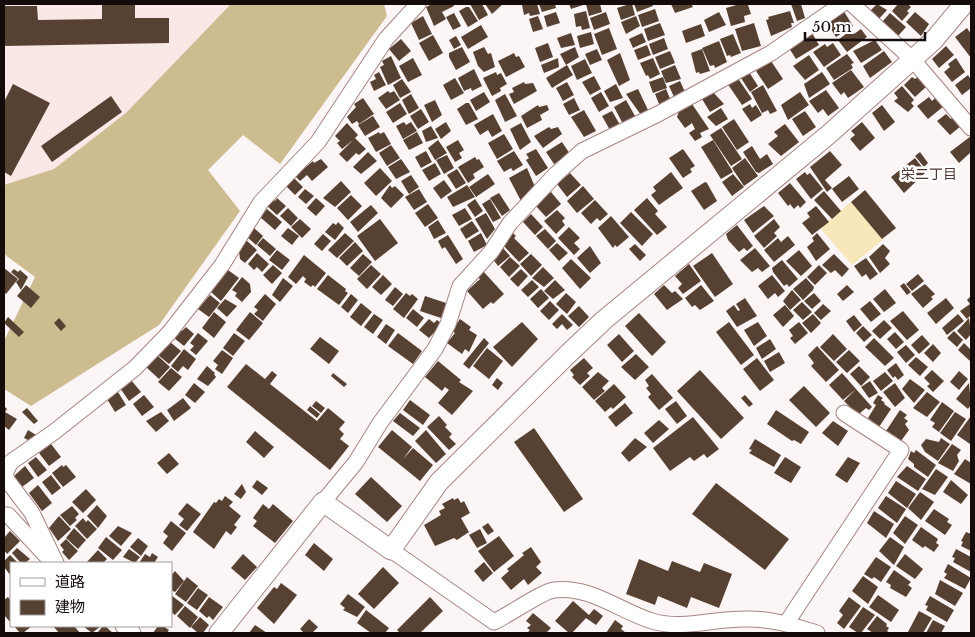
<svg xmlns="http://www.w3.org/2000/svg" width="975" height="637" viewBox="0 0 975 637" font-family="'Libre Baskerville','Noto Sans JP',serif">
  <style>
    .built { fill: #f9e8e6 }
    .green { fill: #f9e7bc }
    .forest { fill: #cebc91 }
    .building { fill: #574132 }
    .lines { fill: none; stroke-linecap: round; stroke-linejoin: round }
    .minor-casing { stroke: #a58683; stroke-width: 17 }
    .tertiary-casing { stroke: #a58683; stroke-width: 21 }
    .minor { stroke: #fff; stroke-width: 15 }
    .tertiary { stroke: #fff; stroke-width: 19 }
    .labels { text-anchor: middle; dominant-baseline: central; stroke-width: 5; stroke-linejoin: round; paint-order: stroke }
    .neighbourhood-label { font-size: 14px; fill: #513634; stroke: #fff }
  </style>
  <rect width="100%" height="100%" fill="#fcf5f5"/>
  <!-- built -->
  <path class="built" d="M4 4H238L90 151 4 197Z"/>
  <!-- green -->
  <path class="green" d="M852 201 884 239 852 265 820 228Z"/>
  <!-- forest -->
  <path class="forest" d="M231 4H384L387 16 280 164 243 135 208 170 240 211 159 325 31 406 4 389V341L35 277 4 254V185L54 169 126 113Z"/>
  <!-- building -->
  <path class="building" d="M102 4H135V18H169V43L4 46 5 6H37L38 20 102 19Z
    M432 4H453L454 6 442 12 446 19 434 26 426 7Z
    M470 4H482L488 15 479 20Z
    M485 4H503L492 14Z
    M526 4H537L540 14 530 16 529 13 524 15 522 5Z
    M539 4H555L556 8 542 12Z
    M569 4H600L602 12 589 16 586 4 571 9Z
    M630 4H632L635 15 621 20 617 8Z
    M634 4H652L653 6 637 12Z
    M671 4H691L693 7 675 13Z
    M740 4 748 5 751 14 744 16 745 22 731 26 726 8Z
    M791 4H801L805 18 797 21Z
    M877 4 887 10 877 21 868 13Z
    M898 4H908L911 7 907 11 909 13 902 21 892 11Z
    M466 7H469L478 21 468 27 459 11Z
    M655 9 659 21 642 27 638 15Z
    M843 10 853 26 836 37 826 21Z
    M586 11 590 28 582 30 581 26 576 27 574 14Z
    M790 11 794 23H791L792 27 771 36 766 20 769 19 768 17Z
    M556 12 560 23 547 27 544 16Z
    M606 12 610 24 594 30 590 18Z
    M719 12 726 25 709 32 704 20Z
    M915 12 929 24 921 36 906 22Z
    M454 13 461 26 453 30 446 17Z
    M890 13 906 27 898 36 882 22Z
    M423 16 432 34 419 40 411 23Z
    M538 16 543 29 533 32 529 19Z
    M636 16 640 26 626 34 621 22Z
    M660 23 665 35 648 41 644 29Z
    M754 23 761 46 742 51 735 29Z
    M701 24 705 36 686 43 682 31Z
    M481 25 488 37 468 49 461 37Z
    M609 28 617 49 602 55 594 34Z
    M967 28 971 34V58L955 37Z
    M861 29 867 37 847 52 838 40 851 30 854 34Z
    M591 32 594 44 580 48 577 36Z
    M571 33 575 45 561 48 557 38Z
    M642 33 646 42 633 48 629 39Z
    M812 33 819 45 796 59 789 48Z
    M733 34 741 53 731 57 730 55 727 56 720 39Z
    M433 35 443 53 429 61 419 43Z
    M456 36 461 45 454 49 449 40Z
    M664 38 668 49 653 55 649 44Z
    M401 39 411 51 399 61 389 49Z
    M875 40 882 50 861 63 853 51Z
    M719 41 727 62 715 68 714 65 710 66 702 48Z
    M548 43 553 57 540 62 535 48Z
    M833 43 841 55 824 67 813 52 825 44 827 47Z
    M647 45 651 55 638 60 634 50Z
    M946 46 954 55 939 68 932 59Z
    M462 47 470 62 456 70 449 57V53Z
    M484 47 488 54 491 53 495 67 484 72 478 66 473 52Z
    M575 47 579 57 566 65 560 54Z
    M597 49 602 60 590 65 585 54Z
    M702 49 710 71 700 74 699 72 696 73 691 53Z
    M670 51 675 63 660 69 655 57Z
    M884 51 892 62 870 78 863 66Z
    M514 53 516 57 519 56 525 67 506 77 498 61Z
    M620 53 630 80 619 86 607 60Z
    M847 54 854 63 851 64 853 68 834 80 826 68Z
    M809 55 819 70 805 80 793 66Z
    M391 56 401 78 388 85 380 67 384 65 382 61Z
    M413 58 422 75 408 82 399 66Z
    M558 58 559 67 544 73 541 65Z
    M653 58 660 74 650 79 648 75 646 76 640 63Z
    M956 58 965 72 952 82 944 72 950 67 948 64Z
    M585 59 592 73 577 80 571 66Z
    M771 61 783 79 768 89 756 71Z
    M567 65 573 75 552 88 546 78Z
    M675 65 681 79 666 83 661 71Z
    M474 69 482 86 472 91 471 88 464 91 458 78Z
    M851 70 864 87 848 98 844 92 841 95 832 83Z
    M379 72 386 85 374 91 370 82 376 79 374 75Z
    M496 72 497 75 501 73 507 84 500 88 501 91 492 96 483 78Z
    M749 72 758 86 750 92 741 78Z
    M822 72 830 84 809 98 804 84Z
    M968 75 971 80V88L962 95 955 85Z
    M594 76 601 89 590 95 582 82Z
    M919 76 927 86 915 97 904 85 912 77 915 79Z
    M663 77 667 88 653 93 649 82Z
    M737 77 752 99 742 105 727 83Z
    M455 78 464 93 451 100 443 85Z
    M402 79 411 92 400 98 393 85Z
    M680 81 686 94 675 99 669 86Z
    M524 82 525 84 533 83 537 91 514 104 509 94 514 92 512 88Z
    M567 82 574 95 563 101 556 88Z
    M13 84 50 103 11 176 4 172V102Z
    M616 84 623 98 610 102 604 91Z
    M763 85 777 111 770 114 768 110 762 113 751 92Z
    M902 86 914 100 911 103 914 106 908 112 894 101 898 98 894 93Z
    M638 89 649 112 641 115 626 94Z
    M666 89 671 101 662 105 659 104 655 94Z
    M826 90 839 108 828 116 823 109 818 113 809 101Z
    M388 91 390 93 394 91 400 100 386 109 378 98Z
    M484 92 490 102 476 111 470 100Z
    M601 92 609 106 599 112 591 98Z
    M713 92 724 104 710 112 702 99Z
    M800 92 809 105 788 120 781 105Z
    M411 94 419 108 409 114 402 100Z
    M505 94 517 116 505 122 495 100Z
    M111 96 122 112 52 162 41 146Z
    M929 97 932 101 936 97 944 106 928 119 917 106Z
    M363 98 374 114 359 124 357 121 352 124 347 117 356 107 354 104Z
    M574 98 580 110 569 115 563 104Z
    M435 100 442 115 432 122 424 105Z
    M626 100 635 116 623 124 614 107Z
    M400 103 407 114 393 123 386 112Z
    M466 103H469L478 119 466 125 457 109Z
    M692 104 709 129 700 133 702 137 695 141 689 133 695 129 692 123 685 128 677 117 679 111Z
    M750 104 752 108 756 105 762 115 751 122 742 109Z
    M538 105 539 107 547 105 549 110 540 115 542 120 527 128 521 116Z
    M882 105 895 122 884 131 872 113Z
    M721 108 728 119 716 126 707 117Z
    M421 109 429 122 418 129 410 116Z
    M584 110 596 131 584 137 571 117Z
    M612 111 620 125 610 130 602 116Z
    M805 111 816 127 803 136 792 119Z
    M493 114 502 131 492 137 488 130 480 135 474 125Z
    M946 114 951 119 953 117 961 126 950 135 937 121Z
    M373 116 380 127 365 136 358 125Z
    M734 119 749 142 737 150 722 127Z
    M404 122 406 125 411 122 417 131 403 139 396 126Z
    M446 122 451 131 441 139 435 129Z
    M862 122 875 138 860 151 850 139 855 135 851 131Z
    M347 123 358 135 355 138 366 149 359 155 356 153 347 162 339 154 353 140 342 149 337 143 340 141 335 136Z
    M521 123 531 142 520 150 510 129Z
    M785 124 799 142 781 156 768 144 778 136 774 132Z
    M431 126 438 138 426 142 422 131Z
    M549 127 551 129 558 127 562 134 543 148 534 136Z
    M721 128 742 159 731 166 710 135Z
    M379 132 380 134 384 132 391 144 376 152 368 138Z
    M417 132 423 143 409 150 403 140Z
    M504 134 513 149 497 159 488 143Z
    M971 136V152L959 163 950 152Z
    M438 140 447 153 435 160 428 148Z
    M458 140 464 150 459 153 462 158 455 162 446 147Z
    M713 140 733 172 721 179 701 147Z
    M562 142 570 154 554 164 546 152Z
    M391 145 400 158 387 166 379 153Z
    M752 146 760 159 767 154 773 164 759 173 756 172 743 152Z
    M536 149 548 168 536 176 526 160 529 158 526 154Z
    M683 149 695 166 690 169 692 172 683 178 669 158Z
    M426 151 432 162 421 168 415 157Z
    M514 151 523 165 513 171 511 168 504 172 497 161Z
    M830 151 842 165 825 180 832 188 827 192 810 167Z
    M368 152 377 161 361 174 353 167Z
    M920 152 928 163 924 167 915 156Z
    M447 155 454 168 444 174 436 160Z
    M475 157 477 160 479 159 484 167 473 174 475 178 468 183 458 167Z
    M745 158 758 176 744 186 732 168Z
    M915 158 926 172 904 193 891 177Z
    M321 159 328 167 312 181 307 175 300 181 295 176 313 161 314 163Z
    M401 159 410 172 396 179 388 167Z
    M435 163 441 174 429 181 422 170Z
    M380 168 392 181 376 196 364 183Z
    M527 168 535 187 521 201 509 178Z
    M457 169 466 183 456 189 447 175Z
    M671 172 683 188 659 205 651 195 656 191 653 187Z
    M805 172 807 175 810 173 823 189 811 199 796 179Z
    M570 173 581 185 567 197 557 184Z
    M488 174 495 184 476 197 469 187Z
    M733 174 744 187 732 196 722 182Z
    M411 175 419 187 409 194 401 181Z
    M849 176 859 189 842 202 832 189Z
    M294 178 303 187 295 195 286 186Z
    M444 180 452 191 441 199 433 188Z
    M341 181 351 192 335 207 323 198Z
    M705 182 707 183 717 201 704 210 691 191Z
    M790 183 806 202 800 208 798 205 794 209 790 204 788 206 778 193Z
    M390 185 392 188 395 186 404 195 391 208 381 198Z
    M467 185 475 197 453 207 447 197Z
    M583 186 594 199 577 213 567 201Z
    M305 189 314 196 306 204 298 197Z
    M419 189 427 202 414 210 405 197Z
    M865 190 896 228 882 239 851 202Z
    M824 191 841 211 832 219 814 200Z
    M551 192 561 204 546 217 535 205Z
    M499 193 510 210 502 216 490 198Z
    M351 195 362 206 348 220 337 208Z
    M277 198 286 206 277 215 266 205 273 199 275 201Z
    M316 198 325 206 316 216 307 208Z
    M647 198 658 211 655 214 667 227 657 235 634 210Z
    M475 199 483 211 475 217 467 205Z
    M490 199 501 218 493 222 482 204Z
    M595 200 608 214 600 221 597 218 591 224 581 213Z
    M428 204 438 218 425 227 415 213Z
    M371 205 378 213 358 232 350 222Z
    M764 206 774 216 753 233 744 220Z
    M816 206 829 222 812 235 802 223 810 217 807 213Z
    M288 208 298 218 291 226 280 216Z
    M465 208 472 219 459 226 452 215Z
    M267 209 282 222 275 230 260 217Z
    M557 210 565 218 562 221 565 225 556 234 544 221Z
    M631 212 653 234 642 246 620 223Z
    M486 213 495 229 487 239 475 219Z
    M531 214 543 227 535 235 523 222Z
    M611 216 629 237 617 247 615 245 613 248 598 228Z
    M300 219 311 229 302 238 291 227Z
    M380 219 398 243 375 261 357 236Z
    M774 219 780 227 774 233 777 236 764 248 754 236Z
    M438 220 446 233 434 239 428 227Z
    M472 221 479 231 466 239 460 229Z
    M338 222 344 228 335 240 325 232 333 223 336 225Z
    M737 225 753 246 747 251 744 248 739 252 728 240 726 234Z
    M569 227 580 238 574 243 580 249 574 255 558 238Z
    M254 228 263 236 256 245 247 237Z
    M288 228 299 236 292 245 281 236Z
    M545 229 556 241 548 249 536 236Z
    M511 231 516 236 514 238 529 253 519 262 501 243Z
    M345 233 354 241 337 258 328 250Z
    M481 233 487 245 474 252 468 241Z
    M817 233 830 249 816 261 807 247 814 241 812 238Z
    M323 234 331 241 322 251 314 244Z
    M448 235 463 259 456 264 445 247 442 249 438 241Z
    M788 236 795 245 774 262 764 250 778 238 781 242Z
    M263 238 276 249 270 256 257 245Z
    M246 240 257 250 245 263 240 259 239 251Z
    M355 242 363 251 347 266 339 258Z
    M557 243 568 253 559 261 549 250Z
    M635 244 646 255 640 261 629 249Z
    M883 244 890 251 885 258 890 264 880 273 869 257Z
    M590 246 601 263 590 273 577 258Z
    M503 248 510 256 498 266 492 258Z
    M755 248 770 266 762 272 758 268 752 272 740 260Z
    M277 250 290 260 282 270 269 260Z
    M799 250 812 266 801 276 786 261Z
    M257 253 269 264 262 272 257 267 254 270 248 264Z
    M712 253 733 284 715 297 693 266Z
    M363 254 372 262 359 276 350 268Z
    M531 254 542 265 531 276 520 264Z
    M834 254 849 269 842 277 835 270 831 273 822 265Z
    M304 255 326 273 315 287 313 285 311 287 304 282 306 279 303 276 296 284 288 277Z
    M510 257 520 266 509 277 500 267Z
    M866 258 878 274 870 280 866 274 862 277 854 266Z
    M571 259 591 278 580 289 562 268Z
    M782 260 798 279 789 287 787 284 784 286 773 272 772 268Z
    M689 264 701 281 683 294 678 288 682 284 675 276Z
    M273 265 282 273 272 284 263 275Z
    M371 265 381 274 367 289 357 279Z
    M819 265 827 273 815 285 807 277Z
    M543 267 554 278 544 287 532 278Z
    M4 268 18 279 6 294 4 292Z
    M14 269 18 272 20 270 28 277 21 290 16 282 19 279 11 272Z
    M521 269 528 276 518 287 510 279Z
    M228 270 239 278 221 301 211 292Z
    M483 271 504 294 493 304 491 302 483 309 467 291 480 279 477 276Z
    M918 274 924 281 912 291 906 284Z
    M328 275 346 289 345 291 348 293 339 305 317 289Z
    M383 275 392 284 381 295 372 287Z
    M772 275 785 291 778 297 775 293 768 299 758 286Z
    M242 277 250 284 251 292 242 302 235 296 237 293 232 290Z
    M283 278 293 286 280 302 272 295Z
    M806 278 814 287 813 290 803 300 793 289Z
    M532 280 539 287 528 297 521 290Z
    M555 280 565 290 553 299 544 291Z
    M904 283 911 292 907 295 900 286Z
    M925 284 935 294 931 297 933 299 923 308 911 294Z
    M26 285 40 297 31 308 17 296Z
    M664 285 672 293 675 291 683 299 667 310 654 294Z
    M701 285 714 301 700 310 695 305 692 307 685 298Z
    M847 285 854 292 843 301 837 294Z
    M395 287 403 294 393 306 385 300Z
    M541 289 549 298 538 308 530 299Z
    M885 289 896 303 884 312 873 299Z
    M792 290 801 300 790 310 783 301Z
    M406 293 410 296 412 294 418 299 404 318 393 309Z
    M566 293 576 302 567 314 556 304Z
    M814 293 821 301 812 309 804 301Z
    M265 294 276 304 263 321 254 314 258 310 254 307Z
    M351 294 358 300 348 313 341 307Z
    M210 295 220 303 209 317 198 309Z
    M425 296 446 303 441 318 420 311Z
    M971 296V315L967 319 960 311 970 304 967 300Z
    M745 298 757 316 737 327 726 311 734 305 738 311 740 310 736 304Z
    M946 298 954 308 936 324 927 313Z
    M225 299 237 306 227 317 217 308Z
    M550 301 559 310 549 320 540 311Z
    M870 301 881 314 871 322 860 309Z
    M802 302 812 312 803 320 793 310Z
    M361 303 372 312 361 326 350 317Z
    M823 304 831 311 821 320 814 313Z
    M785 305 794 316 783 327 773 315Z
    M579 306 589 317 579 327 568 316Z
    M413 309 424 318 417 327 406 318Z
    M903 311 919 330 907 340 890 321Z
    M214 312 226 322 214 338 202 328Z
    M250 312 263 323 249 340 236 330Z
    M639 313 666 342 652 356 625 326Z
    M374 314 383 320 373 334 364 327Z
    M562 314 573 325 567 330 562 324 557 329 552 324Z
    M813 314 821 323 811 333 802 323Z
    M958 314 964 321 947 335 942 328Z
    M854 315 862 325 854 332 846 321Z
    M8 317 24 332 19 337 4 323Z
    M59 318 66 326 61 331 54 323Z
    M969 318 971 334 966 340 957 331Z
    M429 319 434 323 437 320 442 324 429 338 419 330Z
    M460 319 471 327 469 330 477 335 469 352 465 349 462 354 447 343 455 333 452 331Z
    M884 320 892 328 880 339 872 331Z
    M522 322 538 339 512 367 493 347Z
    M729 322 754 355 741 365 716 332Z
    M758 322 767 336 754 346 744 330Z
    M799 322 808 333 795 344 790 338 793 336 789 330Z
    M386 324 395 330 386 344 377 337Z
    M863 326 872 335 864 342 856 333Z
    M186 327 194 334 184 346 174 338 180 330 182 331Z
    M954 331 963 340 957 347 947 338Z
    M895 332 904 342 896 349 887 339Z
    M198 333 208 341 196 355 190 350 194 346 190 343Z
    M234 333 245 341 233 356 223 348Z
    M398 333 422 351 413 364 388 346Z
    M619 334 634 351 622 362 607 345Z
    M833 334 847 349 834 361 820 347Z
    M922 335 930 344 919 354 911 345Z
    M320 337 339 351 329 364 310 349Z
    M484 338 489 343 469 369 463 364Z
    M874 338 894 358 885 366 865 347Z
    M770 339 776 349 762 359 756 348Z
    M170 342 181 351 169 364 158 355Z
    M964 343 971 350 970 361 958 350Z
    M933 344 941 353 933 362 924 353Z
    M906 345 915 355 906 363 897 352Z
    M817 346 839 370 826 382 811 366 814 363 808 355Z
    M487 348 503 361 489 379 473 366Z
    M184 349 196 359 188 370 183 366 178 372 171 366Z
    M222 350 233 358 222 374 215 369 218 365 213 361Z
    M849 350 860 361 847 373 836 362Z
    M779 352 785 363 770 372 764 361Z
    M636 354 649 367 635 380 621 367Z
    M157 355 170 367 159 379 146 367Z
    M916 357 928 367 920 376 908 365Z
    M584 358 593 368 587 373 590 376 580 385 572 377 574 375 570 370Z
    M757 358 774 380 760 391 743 369Z
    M438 361 461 380 459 382 473 391 452 415 438 403 449 390 445 387 442 391 425 377Z
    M896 363 904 375 898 380 895 376 893 378 887 370Z
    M246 364 265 379 272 371 277 375 270 384 317 421 328 408 345 422 339 429 344 434 340 439 349 446 330 470 227 387Z
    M207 366 215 373 214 374 216 377 208 386 197 379Z
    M859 366 870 377 861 386 850 374Z
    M171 368 182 377 169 391 158 382Z
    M700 370 744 418 721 439 677 391Z
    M932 370 944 381 933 392 927 386 930 384 924 378Z
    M959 371 968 379 959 390 950 382Z
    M598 372 609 381 602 388 605 391 594 400 582 387Z
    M885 372 893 381 881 391 873 381Z
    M333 373 347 384 344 387 331 376Z
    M842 373 856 389 843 400 829 385Z
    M652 374 673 398 659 410 648 397 651 394 646 388 649 386 645 380Z
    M497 378 503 383 498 390 492 385Z
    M910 379 925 390 914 403 902 389Z
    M131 380 141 392 129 401 120 388Z
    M870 381 878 393 869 398 861 387Z
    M194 383 205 392 195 403 185 395Z
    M895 383 905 398 895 407 883 392Z
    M969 383 971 405 968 409 956 399Z
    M614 384 626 397 613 409 611 407 605 412 595 401Z
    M804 386 830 413 816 427 789 400Z
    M856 389 872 407 869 410 866 408 858 415 844 401Z
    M118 392 126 405 115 412 107 399Z
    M927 392 940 402 927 417 913 408Z
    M144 395 154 407 142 416 133 404Z
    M745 395 753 404 749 407 741 398Z
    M878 395 883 398 881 400 885 403 884 404 891 409 879 427 868 418 876 405 873 403Z
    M183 398 191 408 174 421 167 410Z
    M410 400 430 415 423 425 403 410Z
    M316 401 325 408 321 413 312 406Z
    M676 401 687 416 677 424 665 409Z
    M942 402 954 411 939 432 932 427 935 423 930 420Z
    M625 403 633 413 616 427 608 417Z
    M4 406 7 409 5 412 17 419 9 430 4 426Z
    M310 406 320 414 317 418 307 410Z
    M27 408 38 421 34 424 22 412Z
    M776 410 809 432 801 444 794 440 792 441 767 424Z
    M900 410 907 415 904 418 908 421 905 424 909 430 901 441 886 431Z
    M161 412 169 421 156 432 146 421Z
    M955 412 966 419 951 441 940 433Z
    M400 413 420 428 413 436 393 421Z
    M439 416 447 425 445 427 452 434 449 437 456 444 449 450 427 427Z
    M971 416V442L970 444 957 435Z
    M693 417 719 449 707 458 704 454 694 461 690 457 670 471 653 448Z
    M659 420 669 429 653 443 644 433Z
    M833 421 848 431 838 446 822 433Z
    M534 428 583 499 564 512 514 442Z
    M28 430 36 435 32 442 24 438Z
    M392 430 412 447 403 459 413 448 433 465 420 481 378 447Z
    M426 430 446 454 436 463 415 441Z
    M255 431 274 447 264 458 246 442Z
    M635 438 647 447 629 462 621 453Z
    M941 438 950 444 938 461 925 452 921 445 926 439 939 442Z
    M755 439 781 455 774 467 749 453 752 450 749 449Z
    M51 444 61 457 49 466 39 453Z
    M952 444 961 450 957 455 959 461 953 471 938 463Z
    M916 450 936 465 928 477 914 467V464L908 459 911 451 914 453Z
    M169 453 179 464 167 474 157 463Z
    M36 457 47 470 38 477 28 463Z
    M785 457 801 467 791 483 774 473Z
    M848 457 860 463 847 483 835 475Z
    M965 459 971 463V484L954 474Z
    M62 465 63 467 66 465 76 477 63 487 52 473Z
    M25 466 34 478 22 487 14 476Z
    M907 466 926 479 918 491 897 477Z
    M936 469 948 477 935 495 922 489Z
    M51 475 61 488 52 495 42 482Z
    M371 477 402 506 387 522 355 494Z
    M257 480 268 488 262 495 252 487Z
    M951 480 968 495 961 504 943 492Z
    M896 481 916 494 907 508 888 493Z
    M716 483 789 539 765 570 692 514Z
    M242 484 246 492 241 499 234 494Z
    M38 485 52 503 42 511 29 493Z
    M86 489 96 500 83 513 72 502Z
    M920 492 934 502 921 520 908 508Z
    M225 496 233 502 229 506 241 516 234 525 237 527 231 535 226 531 214 549 193 532 214 502 216 503 219 499 222 501Z
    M886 496 906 509 897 523 878 508Z
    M453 498 454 500 458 498 461 503 464 501 470 513 461 518 469 532 457 540 454 538 435 546 424 525 441 515 439 511 445 508 442 504Z
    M187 503 201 514 187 531 179 525 184 519 178 514Z
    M263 504 269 509 273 504 293 521 275 543 253 526 257 521 253 518Z
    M97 505 107 516 98 528 87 516Z
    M72 506 79 514 75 518 77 520 70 526 60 515Z
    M934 509 949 519 947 522 952 525 945 535 925 521Z
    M874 511 894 524 886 538 867 523Z
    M59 516 71 529 58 541 49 528Z
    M905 516 918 525 905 544 893 533Z
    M83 518 86 522 88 520 97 529 87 539 75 526Z
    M171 521 186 533 172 551 163 543 168 536 163 532Z
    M488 523 494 531 488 535 482 527Z
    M118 526 132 533 121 546 109 536Z
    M921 527 938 539 936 543 939 545 934 552 925 546 923 548 912 540Z
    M74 528 86 540 78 549 66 538Z
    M480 529 487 543 477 548 469 535Z
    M10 531 20 541 7 554 4 550V538Z
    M966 532 971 534V551L961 546 963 542 961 541Z
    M499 536 514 556 494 572 478 551Z
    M106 537 122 550 113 560 98 548Z
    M890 537 904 547 894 565 879 551Z
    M138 538 148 546 141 556 130 547Z
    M66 539 78 551 69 560 62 552 64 550 60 545Z
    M314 543 333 559 324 571 305 555Z
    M531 547 541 562 536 567 542 573 528 585 524 579 511 590 501 578 509 571 507 569 524 555 522 553Z
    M17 548 30 559 25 563H21L12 553Z
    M129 549 140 557 135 563 123 557Z
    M956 549 971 557V572L953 562 955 558 952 557Z
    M98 550 107 559 103 563H86Z
    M152 553 158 557 154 563H139L145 554 150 557Z
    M243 554 257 567 245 580 231 568Z
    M905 554 923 569 915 579 896 566Z
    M10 555 18 563H11V576L4 567V561Z
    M876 557 891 567 881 582 874 577 872 579 864 574Z
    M639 559 668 571 672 561 700 572 704 563 732 574 719 608 691 597 687 608 658 596 655 605 626 594Z
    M484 562 493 573 483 582 474 571Z
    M948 564 971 578 965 589 944 578 947 574 944 572Z
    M383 567 399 583 374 609 358 594Z
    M894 570 911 582 908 585 912 588 906 597 890 588 891 585 886 582Z
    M175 571 184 581 175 592 171 590V576Z
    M863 576 878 587 868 604 852 591Z
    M187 577 198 586 186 602 175 594Z
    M940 580 963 593 955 606 935 594Z
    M281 583 297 595 274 624 257 608 274 587 277 589Z
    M198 588 208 595 197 610 187 603Z
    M348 594 365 607 357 617 343 610 345 608 340 604Z
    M171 595 184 605 175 615 171 612Z
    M878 595 899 610 891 622 869 607Z
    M930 596 954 610 947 622 926 610 928 606 925 605Z
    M8 597 11 601V623L4 615V600Z
    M209 597 223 607 213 620 209 616 207 618 199 611Z
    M430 597 443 611 420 633H400L397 630Z
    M849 597 861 606 844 629 837 623 843 615 839 611Z
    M573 601 589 615 594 609 603 616 596 625 586 618 572 633H569L555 621Z
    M185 606 198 617 190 628 177 616Z
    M863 607 875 615 861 633H858L849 627Z
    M366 610 389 628 385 633H371L357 623Z
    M919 611 932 618 923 633H911L908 632Z
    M533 613 551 628 546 633 528 632 530 630 527 628 531 625 526 621Z
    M877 616 887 624 886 626 889 628 887 631 890 633H873L867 629Z
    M200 617 209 625 203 633H198L191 627Z
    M309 619 318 627 312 633H304L300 629Z
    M615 620 623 626 621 629 626 633H606Z
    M933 620 945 626 941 633H926Z
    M255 625 267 633H249Z
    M14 626H32L23 633H20Z
    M53 626H74L80 633H59Z
    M83 626H101L92 633Z
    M103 626H105L113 633H97Z
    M158 626H163L169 630 167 633H153Z"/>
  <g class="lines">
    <defs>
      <path id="minor" d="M852 4 913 60 971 128
        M323 502 356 462 380 423 435 349 448 324 460 286 491 252 510 223 556 174 582 151 658 114 771 53 842 4
        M4 515H8L50 560
        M391 550 494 622C507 616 543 591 554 590 589 585 620 611 652 621 682 630 712 619 743 619 770 618 791 625 817 633
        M56 563 32 513 7 480 5 473 11 462 54 432 135 368 169 333 222 265 261 202 318 142 386 39 418 4
        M787 622 901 450 844 413
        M123 626 133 633"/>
      <path id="tertiary" d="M219 633 323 502 391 550 439 482 567 355 604 320 828 135 933 41 964 4"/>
    </defs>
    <!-- minor casing -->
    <use href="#minor" class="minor-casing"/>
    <!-- tertiary casing -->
    <use href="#tertiary" class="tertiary-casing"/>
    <!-- minor -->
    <use href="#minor" class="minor"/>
    <!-- tertiary -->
    <use href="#tertiary" class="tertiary"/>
  </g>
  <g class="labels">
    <!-- neighbourhood labels -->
    <g class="neighbourhood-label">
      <text x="929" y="174">栄二丁目</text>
    </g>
  </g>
  <!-- border -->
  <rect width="975" height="637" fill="none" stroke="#160b0b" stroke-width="10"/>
  <!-- legend -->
  <rect x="10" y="562" width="162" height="65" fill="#ffffff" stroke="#a29d9d"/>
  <rect x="20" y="578" width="25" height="8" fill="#ffffff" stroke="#a29d9d"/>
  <text x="55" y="587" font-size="15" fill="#160b0b">道路</text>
  <rect x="20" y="600" width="25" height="15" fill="#574132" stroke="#a29d9d"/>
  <text x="55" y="612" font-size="15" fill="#160b0b">建物</text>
  <!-- scale -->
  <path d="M805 32v8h120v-8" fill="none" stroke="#160b0b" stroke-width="2.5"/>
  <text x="812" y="32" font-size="15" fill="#160b0b" stroke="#ffffff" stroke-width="4" paint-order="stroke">50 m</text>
</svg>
